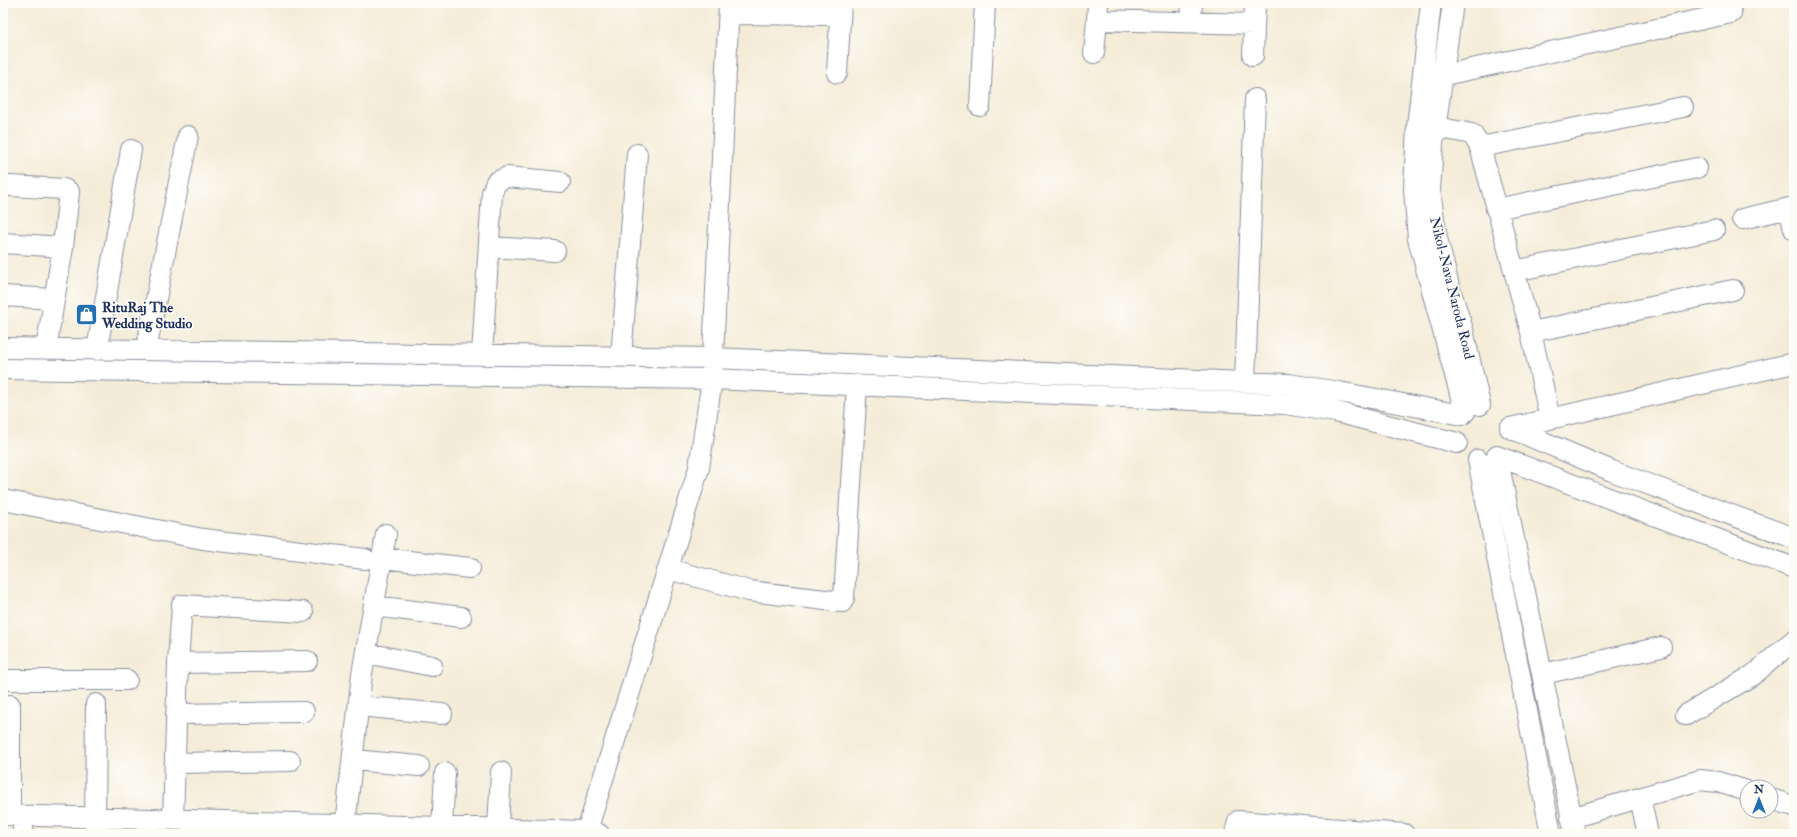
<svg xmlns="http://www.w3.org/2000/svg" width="1797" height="837" viewBox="0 0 1797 837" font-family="'IM FELL Double Pica',serif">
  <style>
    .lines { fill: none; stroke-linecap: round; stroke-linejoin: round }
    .minor-casing { stroke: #888e9b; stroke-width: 22 }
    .minor { stroke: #fff; stroke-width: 20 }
    .labels { text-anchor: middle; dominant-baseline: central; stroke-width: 3.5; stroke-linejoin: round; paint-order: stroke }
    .street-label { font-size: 14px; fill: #1b2f5e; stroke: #fdfcf7 }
    .poi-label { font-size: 14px; font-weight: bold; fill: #1b2f5e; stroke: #fdfcf7; text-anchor: start }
  </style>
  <rect width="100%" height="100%" fill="#fdfcf7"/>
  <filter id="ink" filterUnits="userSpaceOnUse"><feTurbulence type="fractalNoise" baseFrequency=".025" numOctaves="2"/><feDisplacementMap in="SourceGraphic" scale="8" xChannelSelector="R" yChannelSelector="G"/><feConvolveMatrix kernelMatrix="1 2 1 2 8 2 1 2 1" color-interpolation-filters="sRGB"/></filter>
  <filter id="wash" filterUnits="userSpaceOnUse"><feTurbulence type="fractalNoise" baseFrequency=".012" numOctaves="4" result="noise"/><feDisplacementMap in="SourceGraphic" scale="16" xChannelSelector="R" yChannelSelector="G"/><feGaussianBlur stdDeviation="0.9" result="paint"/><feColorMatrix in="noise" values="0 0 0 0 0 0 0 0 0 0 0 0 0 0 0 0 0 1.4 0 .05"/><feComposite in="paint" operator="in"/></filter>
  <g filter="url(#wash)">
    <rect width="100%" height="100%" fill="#f4ecd8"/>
  </g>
  <g filter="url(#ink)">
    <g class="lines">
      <defs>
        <path id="minor" d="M1431 3 1417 127 1414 189 1418 239 1465 412
          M1453 3 1433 144 1430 191 1437 238 1449 286 1463 330 1480 405
          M729 14 840 15
          M1097 20 1098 3
          M1191 22 1192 3
          M1094 53 1097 20 1254 24
          M1253 56 1255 3
          M837 73 841 3
          M1430 78 1731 13
          M980 106 985 3
          M1436 127 1472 134 1480 147
          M10 186 64 189 69 192 63 247 46 349
          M1789 208 1794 229
          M1496 209 1697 168
          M1742 219 1794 207
          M3 243 63 247
          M489 247 555 251
          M1514 271 1714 230
          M3 296 54 299
          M1531 332 1733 290
          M3 348 713 358 1288 384 1339 392 1462 415
          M97 350 131 150
          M146 350 188 136
          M482 355 492 193 496 182 507 177 560 182
          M621 357 637 154
          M3 369 712 379 1285 404 1336 412 1457 443
          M1245 382 1255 99
          M1550 419 1531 332 1480 147 1683 107
          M1510 428 1612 471 1794 538
          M1510 428 1794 363
          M1497 456 1575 834
          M1497 456 1794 568
          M1478 460 1551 834
          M3 500 203 539 365 559
          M382 558 470 568
          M668 569 749 591 842 602 844 598 857 385
          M374 606 461 617
          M366 653 432 666
          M178 663 307 661
          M1543 674 1661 647
          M3 680H127
          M10 705V815
          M359 706 442 714
          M176 714 304 712
          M1686 715 1753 675 1794 640
          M353 760 419 766
          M175 763 290 761
          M1640 798 1648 834
          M1771 799 1794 806
          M3 815 587 831 599 834
          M1571 818 1700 780 1718 782 1747 791
          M173 820 178 663 182 605 303 612
          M442 827 445 773
          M498 828 501 772
          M23 834V816
          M95 834 96 704
          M344 834 362 674 386 534
          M586 834 699 468 712 379 729 3
          M1235 834 1238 821 1404 834"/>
      </defs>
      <!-- minor casing -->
      <use href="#minor" class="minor-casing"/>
      <!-- minor -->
      <use href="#minor" class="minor"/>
    </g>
  </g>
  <!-- icons -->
  <defs>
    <symbol id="shop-square" viewBox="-11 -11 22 22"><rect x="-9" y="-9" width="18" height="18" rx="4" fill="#1f6fb2" stroke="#fdfcf7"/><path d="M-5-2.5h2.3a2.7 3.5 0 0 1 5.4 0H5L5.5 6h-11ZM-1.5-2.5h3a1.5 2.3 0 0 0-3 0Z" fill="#fff"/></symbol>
  </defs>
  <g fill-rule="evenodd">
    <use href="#shop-square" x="74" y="302" width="25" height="25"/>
  </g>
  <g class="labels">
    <!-- street labels -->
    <g class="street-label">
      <text transform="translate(1452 288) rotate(76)">Nikol-Nava Naroda Road</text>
    </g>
    <!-- poi labels -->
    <g class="poi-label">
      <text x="102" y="307">RituRaj The<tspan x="102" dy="16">Wedding Studio</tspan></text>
    </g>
  </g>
  <!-- margin -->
  <rect width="1797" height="837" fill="none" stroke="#fdfcf7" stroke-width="16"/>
  <!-- north arrow -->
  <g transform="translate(1759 799)"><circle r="19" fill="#fdfcf7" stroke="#a3aaba"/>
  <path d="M0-3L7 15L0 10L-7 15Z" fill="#1f6fb2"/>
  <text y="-6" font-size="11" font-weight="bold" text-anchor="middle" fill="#1b2f5e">N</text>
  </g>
</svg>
